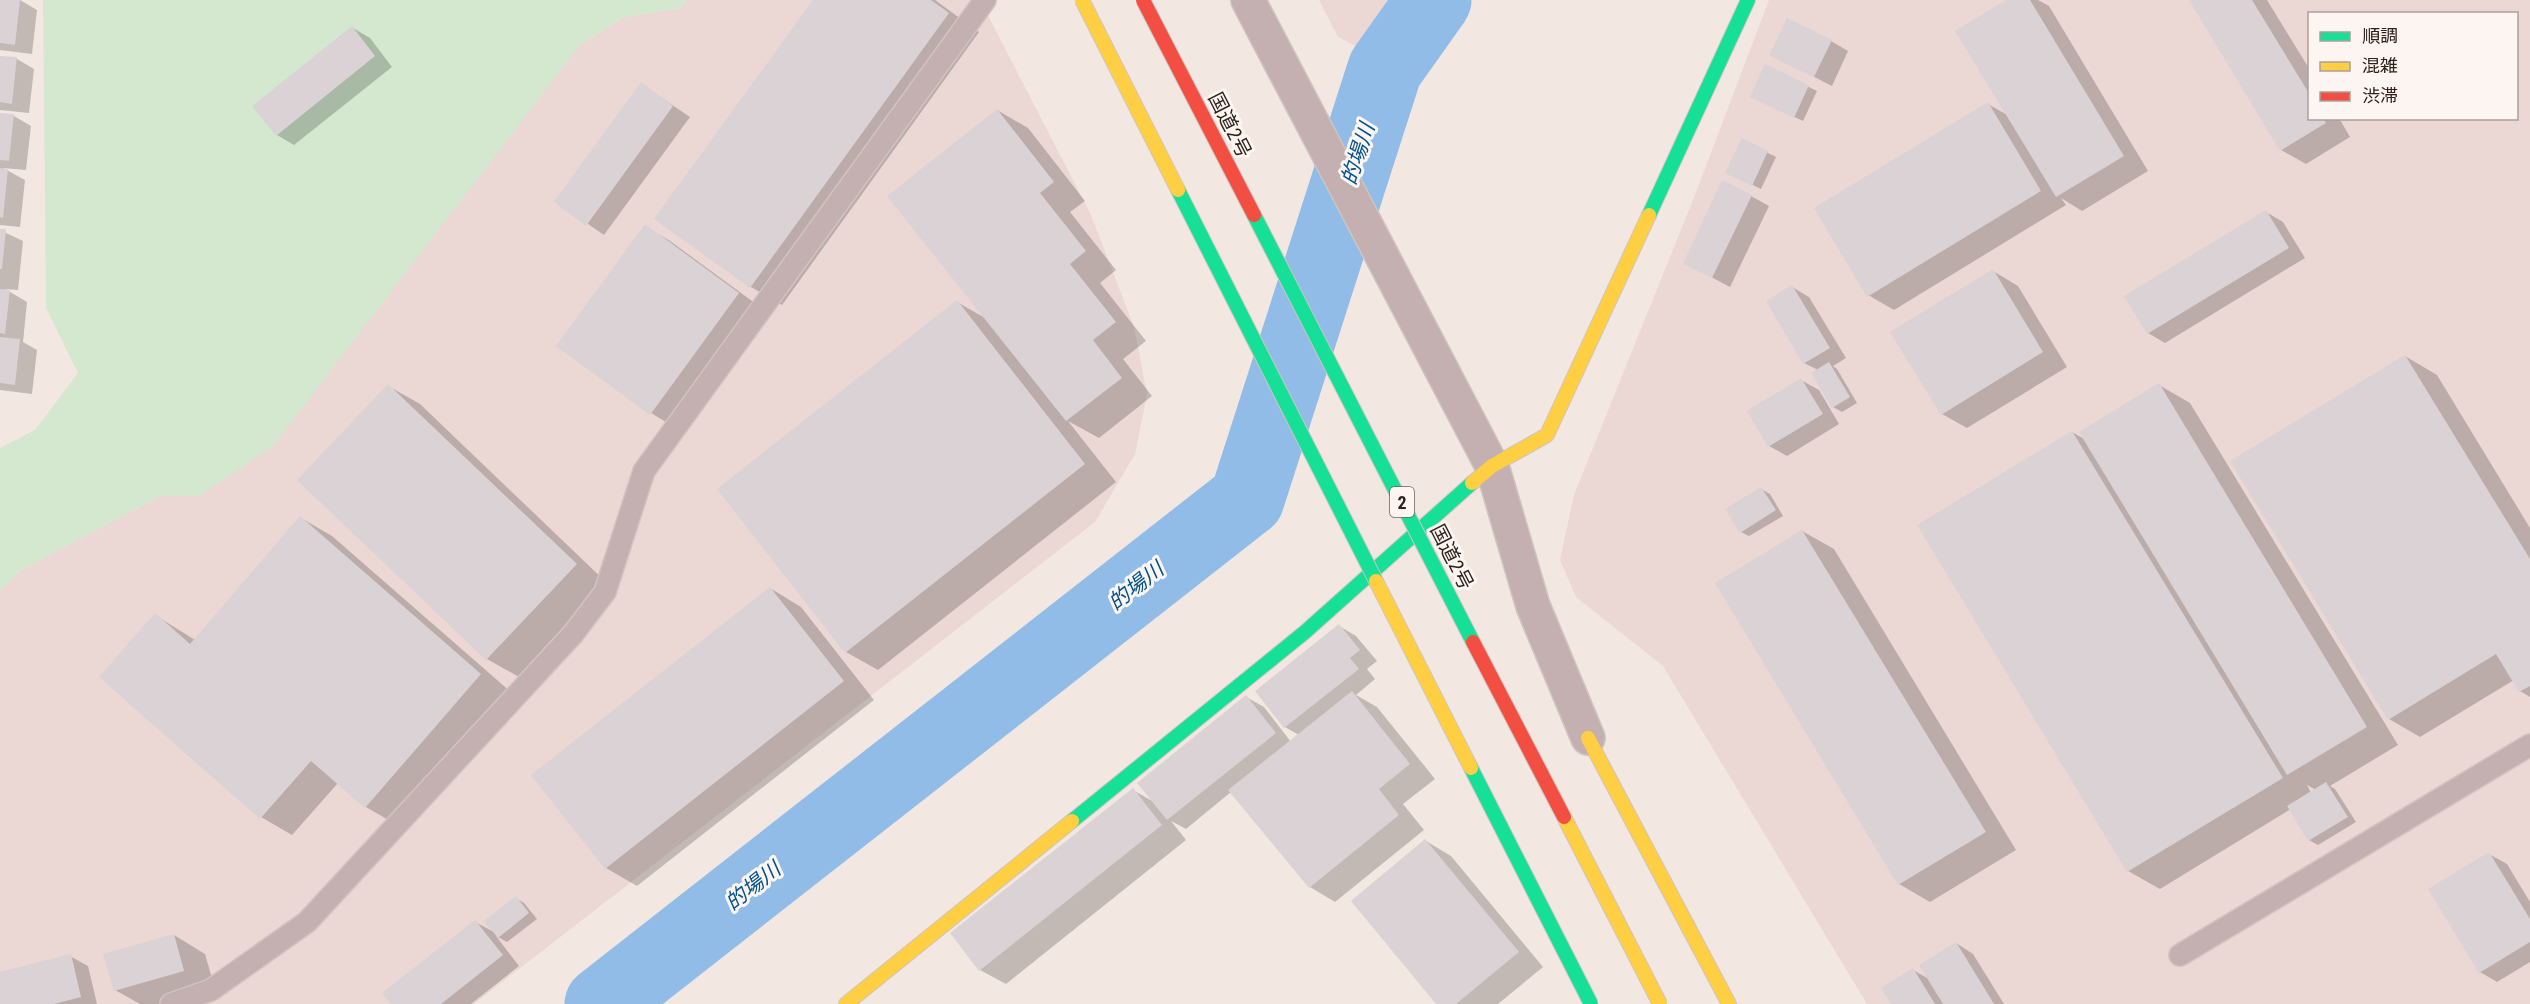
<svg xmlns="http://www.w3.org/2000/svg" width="2530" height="1004" viewBox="0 0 2530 1004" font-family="'Roboto Condensed','Noto Sans JP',sans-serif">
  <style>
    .industrial { fill: #ebd7d4; fill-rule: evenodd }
    .green { fill: #d3e8cf }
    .shadow { fill: #0003; fill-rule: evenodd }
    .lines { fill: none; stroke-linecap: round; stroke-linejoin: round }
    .river { stroke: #90bce7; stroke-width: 75 }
    .building { fill: #dad2d4 }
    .lane-casing { stroke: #cec4c0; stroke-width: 24 }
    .street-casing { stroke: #cec4c0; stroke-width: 36 }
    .fast-casing { stroke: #cec4c0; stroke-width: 16 }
    .slow-casing { stroke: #cec4c0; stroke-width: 16 }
    .lane { stroke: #c5b0b1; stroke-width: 21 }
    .street { stroke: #c5b0b1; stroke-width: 33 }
    .fast { stroke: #16e098; stroke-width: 14 }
    .slow { stroke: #ffcf43; stroke-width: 14 }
    .fast-bridge-casing { stroke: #cec4c0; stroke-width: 16; stroke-linecap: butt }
    .slow-bridge-casing { stroke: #cec4c0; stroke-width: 16; stroke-linecap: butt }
    .jam-bridge-casing { stroke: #cec4c0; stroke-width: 16; stroke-linecap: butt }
    .fast-bridge { stroke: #16e098; stroke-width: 14 }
    .slow-bridge { stroke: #ffcf43; stroke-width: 14 }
    .jam-bridge { stroke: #f24e42; stroke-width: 14 }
    .labels { text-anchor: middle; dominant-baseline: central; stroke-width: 6; stroke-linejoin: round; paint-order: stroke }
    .shield { fill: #fcf5f2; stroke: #6c615c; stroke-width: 1.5 }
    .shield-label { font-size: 18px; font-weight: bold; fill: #2e211c }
    .street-label { font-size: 20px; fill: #2e211c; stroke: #fcf5f2 }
    .water-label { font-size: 21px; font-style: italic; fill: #00528c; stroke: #fcf5f2 }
  </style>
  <rect width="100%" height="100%" fill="#f3e7e2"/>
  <!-- industrial -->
  <path class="industrial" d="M687 0H980L1091 215 1134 327 1147 394 1135 454 1095 522 474 1004H0V590L23 569 160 496H199L580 45 624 17 680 8Z
    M1319 0H1428L1406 41 1375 56 1338 37Z
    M1769 0H2530V1004H1867L1663 666 1576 597 1560 560 1574 495 1695 195ZM2310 14H2516V118H2310Z"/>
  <!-- green -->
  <path class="green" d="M43 0H687L680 8 624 17 580 45 273 446 199 496H160L23 569 0 590V448L35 430 78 373 46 308Z"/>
  <!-- shadow -->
  <path class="shadow" d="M0 0H20L37 10 32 54 0 50Z
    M815 0H935L979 32 782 305 751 287 656 218Z
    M2009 0H2038L2049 6 2148 171 2082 211 2061 198 2066 205 1894 310 1868 295 1988 104 2009 116Z
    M2190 0H2267L2310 70V118H2339L2350 137 2306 164 2281 150Z
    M353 28 370 38 392 67 294 145 277 135Z
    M1831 41 1848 51 1832 86 1771 55Z
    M0 57 17 59 34 69 29 113 0 110Z
    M1766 66 1817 91 1803 121 1760 101Z
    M641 84 690 117 604 235 556 202Z
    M997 110 1028 128 1085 201 1070 212 1116 270 1100 283 1146 341 1123 359 1152 396 1099 438 1068 421 1116 482 878 670 846 652 957 302 987 319Z
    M0 114 14 116 31 126 26 170 3 168 25 180 20 227 0 225Z
    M1742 140 1776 157 1761 189 1736 177Z
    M1751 196 1769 206 1730 287 1685 263Z
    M2266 212 2283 222 2305 258 2165 343 2148 333Z
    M645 226 670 241 763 309 676 428 651 413 558 345Z
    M0 230 23 241 18 290 5 289 27 302 23 342 37 350 32 394 0 390Z
    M1993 271 2018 286 2067 367 1967 428 1942 414Z
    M1792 287 1809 297 1846 358 1833 366 1837 369 1857 403 1842 412 1833 407 1818 370 1804 363Z
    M2405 356 2437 375 2530 528V697L2520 691 2514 680 2420 737 2389 719Z
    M1801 380 1819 390 1839 424 1787 456 1769 446Z
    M2159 385 2190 403 2398 745 2330 786 2335 789 2356 822 2318 845 2309 840 2291 809 2160 889 2128 871 1919 525 2072 432 2086 440ZM2307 785 2316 790 2311 793Z
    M388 386 420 404 607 583 519 677 487 659 299 480Z
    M1761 489 1770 494 1783 516 1749 536 1741 532Z
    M301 518 332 536 512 693 397 825 366 807 338 783 292 835 261 817 155 615 195 640Z
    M1802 531 1834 549 2016 850 1930 902 1899 884Z
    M770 588 801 607 874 700 637 886 606 868Z
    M1339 626 1356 636 1377 661 1367 669 1375 679 1356 695 1377 707 1435 779 1403 804 1424 830 1335 902 1310 887 1231 792 1186 829 1171 821 1186 840 1006 984 980 970 1133 790 1154 802 1246 697 1264 707 1291 742 1299 735 1285 727Z
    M1426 841 1451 856 1543 967 1498 1004H1438Z
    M2489 854 2507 864 2530 902V962L2497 982 2480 972Z
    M516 898 524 903 537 919 507 942 496 936 519 966 471 1004H393L475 922 496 933Z
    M174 935 205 954 215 989 161 1004H140L115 990Z
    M1956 943 1973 954 2004 1004H1892L1913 970 1929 979Z
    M70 956 88 966 97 1004H0V974Z"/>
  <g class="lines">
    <!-- river -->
    <path class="river" d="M602 1004 1247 499 1385 69 1434 0"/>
  </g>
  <!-- building -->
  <path class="building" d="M0 0H20L15 45 0 43Z
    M813 0H931L949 13 750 288 654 219Z
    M2006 0H2030L2124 156 2056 197 1955 31Z
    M2189 0H2252L2310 95V118H2323L2326 123 2280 151Z
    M1787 18 1832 40 1814 77 1769 56Z
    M352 26 375 56 276 136 252 106Z
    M0 56 17 57 12 104 0 102Z
    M1765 64 1809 85 1794 118 1750 97Z
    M641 82 673 106 586 226 554 202Z
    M1988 102 2041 191 1867 297 1814 208Z
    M997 109 1054 182 1040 193 1086 251 1070 264 1116 322 1093 340 1122 378 1066 421 887 196Z
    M0 113 14 114 9 161 0 160Z
    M1742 138 1768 151 1752 186 1725 173Z
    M0 168 8 169 3 218 0 217Z
    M1722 180 1752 195 1712 278 1683 264Z
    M2266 210 2289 248 2147 334 2124 296Z
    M645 224 739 293 650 415 556 346Z
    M0 229H6L2 269H0Z
    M1993 269 2043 352 1941 415 1890 332Z
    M1792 285 1830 348 1803 364 1766 301Z
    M0 289 10 290 5 334 0 333Z
    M957 300 1085 464 845 653 717 489Z
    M0 337 20 339 15 385 0 383Z
    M2405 355 2530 559V686L2519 692 2496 654 2388 720 2230 461Z
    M1829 362 1850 397 1832 408 1811 373Z
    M1801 378 1823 414 1768 447 1747 411Z
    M2159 383 2367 727 2287 775 2079 432Z
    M388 384 577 564 486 660 297 480Z
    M2072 431 2283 778 2127 872 1917 525Z
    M1761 487 1776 510 1740 533 1725 509Z
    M300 516 481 674 365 808 311 761 260 819 99 677 155 613 190 644Z
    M1802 530 1986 832 1898 885 1715 583Z
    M770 587 844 681 605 869 531 775Z
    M1339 624 1360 650 1350 658 1359 669 1284 728 1255 691Z
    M1352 691 1410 764 1379 789 1399 815 1309 888 1228 790Z
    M1246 695 1276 733 1167 820 1137 783Z
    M2326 782 2348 817 2308 841 2287 806Z
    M1133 788 1162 825 979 971 950 933Z
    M1425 839 1519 952 1456 1004H1436L1351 901Z
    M2489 852 2530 919V942L2479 973 2428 889Z
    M516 896 529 913 498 938 484 921Z
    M475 920 503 955 441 1004H391L382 993Z
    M174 934 184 971 114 991 103 954Z
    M1956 942 1994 1004H1943L1919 965Z
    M71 954 81 997 54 1004H0V972Z
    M1913 968 1935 1004H1891L1881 988Z"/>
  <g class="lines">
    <defs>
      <path id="lane" d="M2180 955 2530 745
        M171 1004 211 990 307 922 573 634 605 592 644 471 985 0"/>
      <path id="street" d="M1248 0 1492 466 1533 606 1588 738"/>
      <path id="fast" d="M1649 215 1748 0
        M1072 821 1305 632 1472 483"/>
      <path id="slow" d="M1472 483 1492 466 1547 435 1649 215
        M1588 738 1729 1004
        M846 1004 1072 821"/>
    </defs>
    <!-- lane casing -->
    <use href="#lane" class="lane-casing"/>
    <!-- street casing -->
    <use href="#street" class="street-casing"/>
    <!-- fast casing -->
    <use href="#fast" class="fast-casing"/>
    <!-- slow casing -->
    <use href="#slow" class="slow-casing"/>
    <!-- lane -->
    <use href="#lane" class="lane"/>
    <!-- street -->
    <use href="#street" class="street"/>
    <!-- fast -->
    <use href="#fast" class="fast"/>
    <!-- slow -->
    <use href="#slow" class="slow"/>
    <defs>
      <path id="fast-bridge" d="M1178 190 1376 581
        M1254 215 1473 642
        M1471 768 1591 1004"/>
      <path id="slow-bridge" d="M1082 0 1178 190
        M1376 581 1471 768
        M1564 817 1660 1004"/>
      <path id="jam-bridge" d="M1143 0 1254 215
        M1473 642 1564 817"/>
    </defs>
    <!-- fast-bridge casing -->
    <use href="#fast-bridge" class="fast-bridge-casing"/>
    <!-- slow-bridge casing -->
    <use href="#slow-bridge" class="slow-bridge-casing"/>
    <!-- jam-bridge casing -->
    <use href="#jam-bridge" class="jam-bridge-casing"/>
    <!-- fast-bridge -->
    <use href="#fast-bridge" class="fast-bridge"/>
    <!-- slow-bridge -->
    <use href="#slow-bridge" class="slow-bridge"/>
    <!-- jam-bridge -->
    <use href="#jam-bridge" class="jam-bridge"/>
  </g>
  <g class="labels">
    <!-- shield labels -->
    <rect class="shield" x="1390" y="487" width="24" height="30" rx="4.5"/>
    <g class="shield-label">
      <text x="1402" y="502">2</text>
    </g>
    <!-- street labels -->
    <g class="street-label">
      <text transform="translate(1230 125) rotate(63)">国道2号</text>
      <text transform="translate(1452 557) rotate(63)">国道2号</text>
    </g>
    <!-- water labels -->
    <g class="water-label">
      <text transform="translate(1358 154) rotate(-72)">的場川</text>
      <text transform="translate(1136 586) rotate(-38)">的場川</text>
      <text transform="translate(753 886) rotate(-38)">的場川</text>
    </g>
  </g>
  <!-- legend -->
  <rect x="2308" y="12" width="210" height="108" fill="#fcf5f2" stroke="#aaa09c" stroke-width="1.5"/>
  <rect x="2320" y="32" width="30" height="9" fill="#16e098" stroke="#aaa09c" stroke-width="1.5"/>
  <text x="2362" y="42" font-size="18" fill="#2e211c">順調</text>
  <rect x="2320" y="62" width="30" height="9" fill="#ffcf43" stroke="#aaa09c" stroke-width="1.5"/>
  <text x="2362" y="72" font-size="18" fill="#2e211c">混雑</text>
  <rect x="2320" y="92" width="30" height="9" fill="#f24e42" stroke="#aaa09c" stroke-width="1.5"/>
  <text x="2362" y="102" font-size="18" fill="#2e211c">渋滞</text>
</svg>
